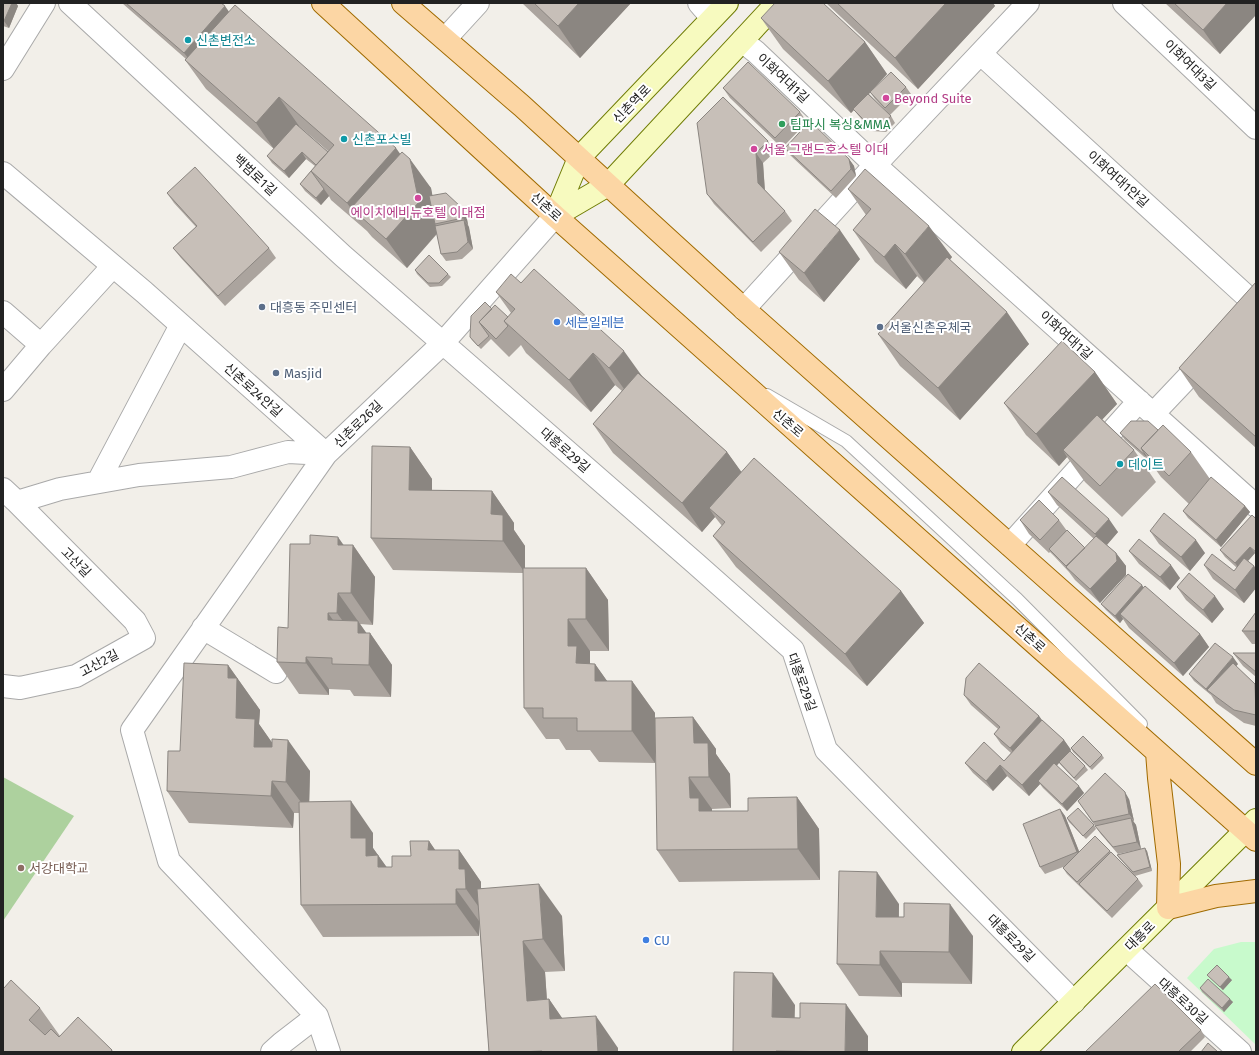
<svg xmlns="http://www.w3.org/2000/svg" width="1259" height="1055" viewBox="0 0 1259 1055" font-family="'Fira Sans','Noto Sans KR',sans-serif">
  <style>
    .forest { fill: #add19e }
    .park { fill: #c8facc }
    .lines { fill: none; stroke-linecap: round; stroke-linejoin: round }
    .lane-casing { stroke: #a9a9a9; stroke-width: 14 }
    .street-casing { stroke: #a9a9a9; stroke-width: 24 }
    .secondary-casing { stroke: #707d05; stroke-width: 24 }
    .primary-casing { stroke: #a06b00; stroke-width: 24 }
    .lane { stroke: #fff; stroke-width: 12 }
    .street { stroke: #fff; stroke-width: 22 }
    .secondary { stroke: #f7fabf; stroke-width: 22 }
    .primary { stroke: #fcd6a4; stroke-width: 22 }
    .wall { fill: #aba49e; fill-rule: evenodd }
    .shaded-wall { fill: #8b8681 }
    .building { fill: #c7bfb8; stroke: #8b8681 }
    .culture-dot { fill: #0f9aa8; stroke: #fff; stroke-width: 1.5 }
    .hotel-dot { fill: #d1479c; stroke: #fff; stroke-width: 1.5 }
    .leisure-dot { fill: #2e9e5b; stroke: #fff; stroke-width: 1.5 }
    .service-dot { fill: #5c6f8a; stroke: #fff; stroke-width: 1.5 }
    .shop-dot { fill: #3f7fe0; stroke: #fff; stroke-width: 1.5 }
    .education-dot { fill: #8d6e63; stroke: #fff; stroke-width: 1.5 }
    .labels { text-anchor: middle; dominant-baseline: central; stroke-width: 4; stroke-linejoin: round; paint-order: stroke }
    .culture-label { font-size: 13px; fill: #0d838f; stroke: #fff; text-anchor: start }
    .street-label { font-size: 13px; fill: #222; stroke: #fff }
    .hotel-label { font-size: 13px; fill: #b23c85; stroke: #fff; text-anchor: start }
    .leisure-label { font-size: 13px; fill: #27864d; stroke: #fff; text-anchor: start }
    .service-label { font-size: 13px; fill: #4e5e75; stroke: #fff; text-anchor: start }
    .shop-label { font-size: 13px; fill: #366cbe; stroke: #fff; text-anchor: start }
    .education-label { font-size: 13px; fill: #785e54; stroke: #fff; text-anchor: start }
  </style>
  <rect width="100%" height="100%" fill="#f2efe9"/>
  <!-- forest -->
  <path class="forest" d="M3 777 74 816 3 921Z"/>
  <!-- park -->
  <path class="park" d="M1241 942H1256V1045L1187 978 1214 949Z"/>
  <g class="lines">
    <defs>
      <path id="lane" d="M767 395 846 441 1017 599 1141 724"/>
      <path id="street" d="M70 3 343 256 695 563 793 650 826 750 1074 1002
        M699 3 712 18
        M1124 3 1256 128
        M445 39 478 3
        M742 41 756 52 875 165 1256 506
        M981 54 1255 304
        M3 69 44 3
        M3 173 144 292 326 454
        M744 309 875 165 1028 3
        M3 312 41 345
        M3 390 41 345 113 266
        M1153 414 1207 357
        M98 482 181 325
        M3 489 17 502 135 621 144 638 76 676 20 688 3 686
        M17 502 60 489 139 475 231 467 288 452 326 454
        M1010 545 1139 401
        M203 628 276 672
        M1127 950 1240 1052
        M272 1052 282 1043 317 1016
        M329 1052 317 1016 169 861 132 730 326 454 442 344 555 216"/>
      <path id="secondary" d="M555 216 608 185 777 3
        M555 216 579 158 727 3
        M1023 1052 1256 820"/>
      <path id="primary" d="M323 3 555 216 1256 840
        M403 3 522 106 744 309 1256 764
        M1157 752 1159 778 1169 864 1168 908 1216 896 1256 891"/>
    </defs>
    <!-- lane casing -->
    <use href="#lane" class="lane-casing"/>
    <!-- street casing -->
    <use href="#street" class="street-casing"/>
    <!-- secondary casing -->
    <use href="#secondary" class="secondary-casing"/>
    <!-- primary casing -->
    <use href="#primary" class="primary-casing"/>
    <!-- lane -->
    <use href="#lane" class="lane"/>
    <!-- street -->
    <use href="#street" class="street"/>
    <!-- secondary -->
    <use href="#secondary" class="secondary"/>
    <!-- primary -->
    <use href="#primary" class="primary"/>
  </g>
  <!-- wall -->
  <path class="wall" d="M3 3H16L18 6 9 28 3 26Z
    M122 3H221L228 12 400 154 431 188 432 196 461 207 466 214 473 249 462 259 446 261 441 254 437 234 407 268 372 237 367 231 331 200 329 196 321 205 305 191 300 184 311 171 315 166 306 159 289 178 272 163 267 156 274 149 206 89 185 60 186 59ZM299 126 328 151V152Z
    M522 3H631L580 58Z
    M826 3H993L995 6 918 89Z
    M1165 3H1256L1220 54Z
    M761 18 865 42 887 74 869 94 891 116 895 123 886 132 872 131 858 115 854 110 851 113 783 49Z
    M906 87 911 94 890 115 875 99 870 92Z
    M723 88 800 112 807 122 782 148 730 98Z
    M768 141 775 152 763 163 765 190 785 211 792 221 761 252 714 204 707 194Z
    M785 148 849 159 854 166 856 176 836 198 790 155Z
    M848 189 952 257 950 260 1029 344 960 420 900 366 878 334 924 283 917 276 906 289 875 262 853 230 866 215Z
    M167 193 269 248 276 258 225 306 181 258 173 248 196 227 174 203Z
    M779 252 860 259 824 302 799 280Z
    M415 270 448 274 451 277 442 286 430 287 417 274Z
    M1256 282V448L1199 397 1179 368Z
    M521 283 641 375 727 452 741 472 901 591 924 623 867 686 736 567 713 536 722 526 715 517 702 532 613 453 593 424 622 391 615 385 591 412 526 353 521 345 509 357 491 339 481 349 472 340 470 337 492 309 508 317 511 313 496 292Z
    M1095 372 1117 404 1102 419 1134 450 1156 482 1122 517 1085 482 1067 457 1059 466 1026 435 1004 403Z
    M1158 430 1191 452 1210 479 1245 506 1250 512 1221 547 1188 518 1183 511 1189 504 1161 477 1151 463 1125 440 1120 433Z
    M410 447 432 479V490L492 491 514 523V530L525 546V568H586L608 600 609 651H590V664H595L607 681H632L655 713V763L599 762 590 750H566L559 739H546L524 708 523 573 393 570 371 538Z
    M1048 492 1118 532 1107 545 1116 553 1126 566V575L1100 603 1075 580 1069 572 1054 556 1050 552 1049 553 1029 534 1020 520H1059L1067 531 1085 548 1094 539 1057 505Z
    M1256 519V555L1255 553 1248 561 1254 566 1256 569V588L1244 603 1213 579 1204 565 1234 571 1237 568 1225 557 1220 550Z
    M1150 531 1205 553 1190 571 1159 544Z
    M344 545H353L375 577 373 625 360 624 366 633H370L392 665 391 697 354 696 350 690 329 689V695L299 694 277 662Z
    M1129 551 1180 578 1170 590 1139 564Z
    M1177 587 1224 609 1212 623 1186 600Z
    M1144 588 1200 634 1209 647 1183 676 1129 628 1123 619 1120 623 1106 610 1101 604Z
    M1256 612V644H1252L1242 631Z
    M1233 653H1256V677L1243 666Z
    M1238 664 1236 666 1256 685V726L1244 723 1216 703 1211 695 1194 681 1189 674Z
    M228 665 260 710 259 724 272 743 310 771 309 802 373 833V848L386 867H392L411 856 429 841 435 850H459L481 882V888L562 916 565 971 545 972 547 999H549L562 1018 618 1048V1052H489L479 921V936L323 937 301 905 299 813H294L293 828 189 823 167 791 180 751Z
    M964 695 1039 716 1042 720 1064 740 1071 750 1070 751 1085 766 1088 770 1076 781 1059 763 1057 766 1084 793 1067 811 1043 788 1040 784 1029 796 1007 776 993 791 973 773 965 763 1004 761 1011 753 1001 744 994 734 998 729 971 705Z
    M693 717 716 749V754L730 774 731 808 712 809V811H748L797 797 819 829 820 880 679 882 657 850Z
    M1071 748 1102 755 1104 758 1092 770 1073 752Z
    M1129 799 1134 821H1133L1136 825 1141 849 1147 851 1152 871 1135 876 1119 858 1117 855 1141 849 1118 854 1100 833 1078 801Z
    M1060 809 1065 816 1079 851H1110L1138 879 1143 886 1112 918 1067 874 1063 868V867L1045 874 1040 867Z
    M1067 818 1094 825 1096 829 1086 839 1069 822Z
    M899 904V917L973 936 972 984 902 983V997L859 996 837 964Z
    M1207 975 1232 980 1223 990 1210 978Z
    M3 987 40 1008 60 1036 112 1050 114 1052H3Z
    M1200 988 1233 1002 1224 1012 1202 992Z
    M1201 1030 1205 1037 1190 1052H1085Z"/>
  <!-- shaded-wall -->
  <path class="shaded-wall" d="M12 3H16L18 6 9 28 4 21Z
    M579 3H631L580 58 558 26Z
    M946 3H993L995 6 918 89 895 58Z
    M1227 3H1256V15L1220 54 1203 30Z
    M225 6 232 16 192 63 184 53Z
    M865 42 887 74 851 113 828 81Z
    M279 97 299 126 276 152 256 123Z
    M396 148 413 172 410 159 431 188 438 223 435 224 439 229V231L407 268 386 239 351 208 367 231 347 203Z
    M302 152 306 159 289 178 284 171Z
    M756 153 763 163 765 194 758 183Z
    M849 159 854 166 856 176 851 169Z
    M324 189 329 196 321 205 316 198Z
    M461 207 466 214 468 225 463 218Z
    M464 220 469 227 473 249 468 242Z
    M929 226 952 257 927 285 905 254Z
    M840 230 860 259 824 302 804 273Z
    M895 244 917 276 906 289 884 257Z
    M1007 312 1029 344 960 420 938 388Z
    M624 351 647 383 632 400 609 368Z
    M593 353 615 385 591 412 569 380Z
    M1095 372 1117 404 1068 456 1063 450 1067 457 1059 466 1036 434Z
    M410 447 432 479V522L409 490Z
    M727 452 748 481 709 508 715 517 702 532 682 503Z
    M492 491 514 523V530L525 546V573L503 541 491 514Z
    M1245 506 1250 512 1221 547 1216 540Z
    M1109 519 1118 532 1104 548 1095 534Z
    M338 537 352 557 353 545 375 577 373 625 351 593 338 545Z
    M1196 540 1205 553 1190 571 1181 557Z
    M1250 547 1255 553 1240 570 1235 563Z
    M1116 553 1126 566V575L1100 603 1090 589Z
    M1171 565 1180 578 1170 590 1160 577Z
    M1254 566 1256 569V588L1244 603 1235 590Z
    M586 568 608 600 609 651 586 619Z
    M1142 585 1147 592 1120 614 1123 619 1120 623 1115 616Z
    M901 591 924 623 867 686 845 654Z
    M338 593 370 638V633L392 665 391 697 369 665 360 645 337 613Z
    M1215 596 1224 609 1212 623 1203 610Z
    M328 613 350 644 328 620Z
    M568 619 590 651V666L595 664 617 695V713L576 663 568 646Z
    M1200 634 1209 647 1183 676 1174 663Z
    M306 657 329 689V695L306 663Z
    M1233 657 1238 664 1213 694 1207 690 1211 696 1206 689Z
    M228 665 260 710 259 724 278 751 254 747 236 718 228 678Z
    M632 681 655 713V763L632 731Z
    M1039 716 1046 726 1018 758 1010 748Z
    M693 717 716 749V754L730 774 731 808 709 777 694 743Z
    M288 740 310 771 309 813 286 782Z
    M1064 740 1071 750 1040 783 1038 781 1040 784 1029 796 1022 785Z
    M1000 765 1007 776 993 791 986 781Z
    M689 777 712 809V817L721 843 690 798Z
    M272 781 294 813 293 828 271 796Z
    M1079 786 1084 793 1067 811 1062 804Z
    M1125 792 1129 799 1134 821 1129 814Z
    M797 797 819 829 820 880 798 849Z
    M351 801 373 833V848L401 887 373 867 351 838Z
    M1060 809 1065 816 1082 859 1077 852Z
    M1131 818 1136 825 1141 849 1137 842Z
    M429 841 451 873 428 850Z
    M1145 848 1147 851 1152 871 1150 867Z
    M459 850 481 882V892L488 920 466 889 459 869Z
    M877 872 899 904 898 948 876 917Z
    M539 884 562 916 565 971 543 939Z
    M456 889 479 921V936L456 904Z
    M950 904 973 936 972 984 949 952Z
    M523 941 545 972 549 1033 527 1001Z
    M880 951 902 983V997L880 965Z
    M773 973 795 1005 794 1049 772 1017Z
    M1229 977 1232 980 1223 990 1220 987Z
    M549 999 571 1031 550 1019Z
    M1230 999 1233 1002 1224 1012 1222 1008Z
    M846 1004 868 1036V1052H845Z
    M596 1016 618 1048V1052H598Z"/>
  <!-- building -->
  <path class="building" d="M3 3H12L4 21H3Z
    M126 3H221L225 6 184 53Z
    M534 3H579L558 26Z
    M775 3H823L865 42 828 81 761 18Z
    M837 3H946L895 58Z
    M1174 3H1227L1203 30Z
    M235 5 396 148 347 203 311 171 334 145 279 97 256 123 185 60Z
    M748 62 800 112 775 138 723 88Z
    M891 72 906 87 885 108 870 92Z
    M868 94 891 116 881 125 868 124 853 109Z
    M723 97 768 141 756 153 758 183 785 211 753 242 707 194 697 123Z
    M810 121 849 159 851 169 831 191 785 148Z
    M296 124 328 152 316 165 302 152 284 171 267 156Z
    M402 152 410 159 419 202 386 239 351 208Z
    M195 167 269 248 218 296 173 248 197 226 167 193Z
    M865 169 929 226 905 254 895 244 884 257 853 230 871 209 848 189Z
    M311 171 324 189 316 198 300 184Z
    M446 193 461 207 463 218 435 224 429 196Z
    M815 209 840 230 804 273 779 252Z
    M464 220 468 242 457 252 441 254 435 226Z
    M429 255 448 274 439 283H428L415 270Z
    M947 257 1007 312 938 388 878 334Z
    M534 269 624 351 609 368 593 353 569 380 504 321 515 309 496 292 511 274 521 283Z
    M1256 282V437L1179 368Z
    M485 302 492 309 479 322 489 336 478 346 470 337 471 316Z
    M495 305 508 317 504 321 508 326 496 339 479 322Z
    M1062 341 1095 372 1036 434 1004 403Z
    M638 373 727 452 682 503 593 424Z
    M1097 415 1134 450 1100 486 1063 450Z
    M1131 421H1148L1158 430 1141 448 1146 456 1120 433Z
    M1163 425 1191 452 1169 476 1141 448Z
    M372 446 410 447 409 490 492 491 491 514 503 515V541L371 538Z
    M754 458 901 591 845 654 713 536 725 522 709 508Z
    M1062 477 1109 519 1095 534 1048 492Z
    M1211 477 1245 506 1216 540 1183 511Z
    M1039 500 1059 520 1040 540 1020 520Z
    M1164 513 1196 540 1181 557 1150 531Z
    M1252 515 1256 519V552L1250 547 1235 563 1220 550Z
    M1067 530 1085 548 1066 566 1049 549Z
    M310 535 338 537V545H353L351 593H338L337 613H328V620L358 621V633H370L369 665 332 664V658L306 657V663L277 662 278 627 288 628 290 544H310Z
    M1096 536 1116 553 1117 561 1090 589 1066 567Z
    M1139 539 1171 565 1160 577 1129 551Z
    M1212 554 1234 571 1244 558 1254 566 1235 590 1204 565Z
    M523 568H586V619H568V646H577L576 663 595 664V681H632V731H577V718H543V708H524Z
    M1189 573 1215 596 1203 610 1177 587Z
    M1128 574 1142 585 1115 616 1101 604Z
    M1145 586 1200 634 1174 663 1120 614Z
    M1256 612V631H1242Z
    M1215 643 1233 657 1206 689 1189 674Z
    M1233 653H1256V672Z
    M184 663 228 665V678H237L236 718 255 719 254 747H272V739L288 740 286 782 272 781 271 796 167 791 168 751H180Z
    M979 663 1039 716 1010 748 994 734 1000 727 964 695 966 678Z
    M1233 663 1255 684 1256 715 1234 710 1207 690Z
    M693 717 694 743H708L709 777H689L690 798H699V811H748V798L797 797 798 849 657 850 655 718Z
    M1042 720 1064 740 1022 785 1000 765 986 781 965 763 984 742 1004 761Z
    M1083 736 1102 755 1090 767 1071 748Z
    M1070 751 1085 766 1074 778 1059 762Z
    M1054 763 1079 786 1062 804 1038 781Z
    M1105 773 1125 792 1129 814 1093 822 1078 801Z
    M351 801V838H366V856L378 855V867H392V856H411L410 841H429L428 850H459V869H465L466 889H456V904L301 905 299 802Z
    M1078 808 1094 825 1083 836 1067 818Z
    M1060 809 1077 852 1040 867 1023 824Z
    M1131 818 1137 842 1113 847 1095 826Z
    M1095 836 1110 851 1077 882 1063 868Z
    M1145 848 1150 867 1133 872 1117 855Z
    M1111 852 1138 879 1107 911 1079 884Z
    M839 871 877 872 876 917H904V903L950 904 949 952 880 951V965L837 964Z
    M539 884 543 939 523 941 527 1001 549 999 550 1019 596 1016 598 1052H542V1051L518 1052H489L477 889Z
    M1217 965 1229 977 1220 987 1207 975Z
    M734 972 773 973 772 1017 800 1018V1003L846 1004 845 1052 776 1051V1052H733Z
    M1208 979 1230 999 1222 1008 1200 988Z
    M11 980 40 1008 29 1020 45 1035 51 1029 59 1037 78 1017 112 1050 110 1052H3V987L4 988Z
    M1155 984 1201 1030 1178 1052H1085Z
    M1208 1043 1218 1052H1201Z"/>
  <!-- markers -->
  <g class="culture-dot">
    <circle cx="188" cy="40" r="4"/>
    <circle cx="344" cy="139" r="4"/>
    <circle cx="1120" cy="464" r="4"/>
  </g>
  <g class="hotel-dot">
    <circle cx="886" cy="98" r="4"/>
    <circle cx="754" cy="149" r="4"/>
    <circle cx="418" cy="198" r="4"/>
  </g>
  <circle class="leisure-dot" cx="782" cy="124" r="4"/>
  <g class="service-dot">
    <circle cx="262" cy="307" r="4"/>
    <circle cx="880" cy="327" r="4"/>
    <circle cx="276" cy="373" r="4"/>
  </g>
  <g class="shop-dot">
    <circle cx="557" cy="322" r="4"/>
    <circle cx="646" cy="940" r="4"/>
  </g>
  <circle class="education-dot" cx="21" cy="868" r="4"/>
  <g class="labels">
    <!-- culture labels -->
    <g class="culture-label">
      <text x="196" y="40">신촌변전소</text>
      <text x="352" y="139">신촌포스빌</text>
      <text x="1128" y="464">데이트</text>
    </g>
    <!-- street labels -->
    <g class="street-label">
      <text transform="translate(1190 65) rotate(44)">이화여대3길</text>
      <text transform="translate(783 78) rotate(43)">이화여대1길</text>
      <text transform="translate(632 104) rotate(-46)">신촌역로</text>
      <text transform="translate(255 175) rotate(43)">백범로1길</text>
      <text transform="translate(1118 179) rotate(42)">이화여대1안길</text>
      <text transform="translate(546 207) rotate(42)">신촌로</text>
      <text transform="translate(1066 335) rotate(42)">이화여대1길</text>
      <text transform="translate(253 390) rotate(42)">신촌로24안길</text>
      <text transform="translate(788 423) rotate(41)">신촌로</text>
      <text transform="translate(358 424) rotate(-44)">신촌로26길</text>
      <text transform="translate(565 450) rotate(41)">대흥로29길</text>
      <text transform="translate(76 562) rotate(45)">고산길</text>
      <text transform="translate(1030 638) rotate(42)">신촌로</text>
      <text transform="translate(99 663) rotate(-28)">고산2길</text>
      <text transform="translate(802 682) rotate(70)">대흥로29길</text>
      <text transform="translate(1140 936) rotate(-45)">대흥로</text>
      <text transform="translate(1011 938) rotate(45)">대흥로29길</text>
      <text transform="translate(1183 1001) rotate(42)">대흥로30길</text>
    </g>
    <!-- hotel labels -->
    <g class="hotel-label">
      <text x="894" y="98">Beyond Suite</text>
      <text x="762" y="149">서울 그랜드호스텔 이대</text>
      <text x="418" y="212" text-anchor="middle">에이치에비뉴호텔 이대점</text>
    </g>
    <!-- leisure labels -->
    <g class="leisure-label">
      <text x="790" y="124">팀파시 복싱&amp;MMA</text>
    </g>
    <!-- service labels -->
    <g class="service-label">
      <text x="270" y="307">대흥동 주민센터</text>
      <text x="888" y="327">서울신촌우체국</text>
      <text x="284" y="373">Masjid</text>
    </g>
    <!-- shop labels -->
    <g class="shop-label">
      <text x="565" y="322">세븐일레븐</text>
      <text x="654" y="940">CU</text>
    </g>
    <!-- education labels -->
    <g class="education-label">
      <text x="29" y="868">서강대학교</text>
    </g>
  </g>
  <!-- border -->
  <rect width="1259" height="1055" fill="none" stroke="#222222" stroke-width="8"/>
</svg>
